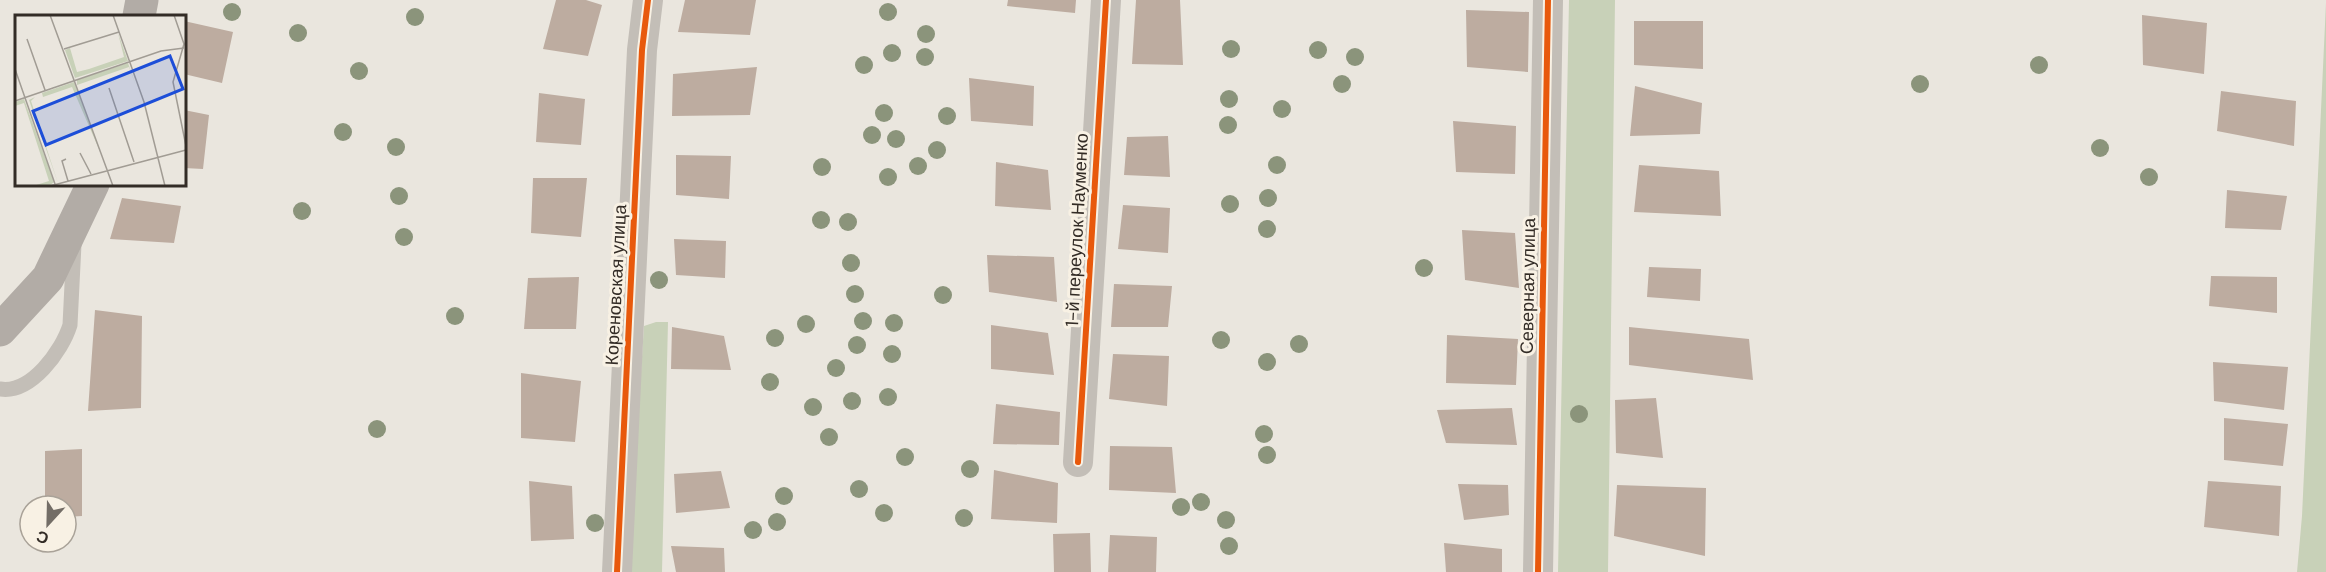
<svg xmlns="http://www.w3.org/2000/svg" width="2326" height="572" viewBox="0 0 2326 572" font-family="'DM Sans',sans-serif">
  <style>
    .green { fill: #c8d1b8 }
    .building { fill: #bdaca0 }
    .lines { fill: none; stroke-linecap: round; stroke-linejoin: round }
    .service { stroke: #c3beb7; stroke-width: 15 }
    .minor { stroke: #c3beb7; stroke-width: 30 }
    .primary { stroke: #b2aca6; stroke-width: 33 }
    .cycleway-casing { stroke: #f8f1e4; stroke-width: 10 }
    .cycleway { stroke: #e8590c; stroke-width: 6 }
    .tree { fill: #8b947b }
    .labels { text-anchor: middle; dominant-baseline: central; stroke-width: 6; stroke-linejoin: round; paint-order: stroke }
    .street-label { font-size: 18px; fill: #332c26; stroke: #f8f1e4 }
    .inset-road { fill: none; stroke: #a19c94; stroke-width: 1.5 }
    .view { fill: #1d4ed8; fill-opacity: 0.15; stroke: #1d4ed8; stroke-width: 3 }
    .inset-edge { fill: none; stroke: #332c26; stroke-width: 3 }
  </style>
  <rect width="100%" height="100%" fill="#eae6de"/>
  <!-- green -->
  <path class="green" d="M1569 0H1615L1608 572H1558Z
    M2326 3V572H2297L2302 516Z
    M656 322H668L662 572H628L644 326Z"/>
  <!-- building -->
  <path class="building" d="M556 0H586L602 5 588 56 543 49Z
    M685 0H756L750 35 678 32Z
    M1008 0H1076L1075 13 1007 6Z
    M1136 0H1180L1183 65 1132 64Z
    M1466 10 1529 12 1528 72 1467 67Z
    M2142 15 2207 23 2204 74 2143 65Z
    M184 21 233 32 222 83 184 74Z
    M1634 21H1703V69L1634 65Z
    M757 67 750 115 672 116 673 74Z
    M969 78 1034 86 1033 126 971 121Z
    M1635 86 1702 103 1700 134 1630 136Z
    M2221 91 2296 101 2294 146 2217 131Z
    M539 93 585 99 581 145 536 142Z
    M184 110 209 115 203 169 184 168Z
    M1453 121 1516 126 1515 174 1456 172Z
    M1168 136 1170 177 1124 175 1127 137Z
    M676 155 731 156 729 199 676 195Z
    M996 162 1048 170 1051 210 995 206Z
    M1639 165 1719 171 1721 216 1634 212Z
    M533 178H587L581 237 531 233Z
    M2227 190 2287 196 2281 230 2225 228Z
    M122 198 181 206 174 243 110 239Z
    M1123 205 1170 208 1168 253 1118 249Z
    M1462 230 1515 233 1519 288 1465 280Z
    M674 239 726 241 725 278 676 275Z
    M987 255 1054 257 1057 302 989 292Z
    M1649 267 1701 269 1700 301 1647 297Z
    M2211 276 2277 277V313L2209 306Z
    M579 277 576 329H524L528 278Z
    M1114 284 1172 286 1168 327H1111Z
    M95 310 142 316 141 408 88 411Z
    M991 325 1048 333 1054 375 991 369Z
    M672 327 724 336 731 370 671 369Z
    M1629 327 1749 339 1753 380 1629 365Z
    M1447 335 1518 339 1516 385 1446 383Z
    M1113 354 1169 356 1167 406 1109 399Z
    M2213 362 2288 367 2284 410 2214 401Z
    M521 373 581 381 575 442 521 438Z
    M1656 398 1663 458 1616 453 1615 400Z
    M996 404 1060 412 1059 445 993 444Z
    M1512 408 1517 445 1446 443 1437 410Z
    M2224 418 2288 424 2283 466 2224 460Z
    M1110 446 1172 447 1176 493 1109 490Z
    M82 449V516L66 517V506H45V451Z
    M994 470 1058 483 1057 523 991 519Z
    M721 471 730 508 676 513 674 474Z
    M529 481 572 486 574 539 531 541Z
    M2208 481 2281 486 2279 536 2204 527Z
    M1458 484 1508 485 1509 515 1464 520Z
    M1617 485 1706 488 1705 556 1614 536Z
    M1090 533 1091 572H1054L1053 534Z
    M1110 535 1157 537 1156 572H1108Z
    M1444 543 1502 549V572H1446Z
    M671 546 724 548 725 572H676Z"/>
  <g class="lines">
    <!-- service -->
    <path class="service" d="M0 389C31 394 62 351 70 325L74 244"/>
    <!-- minor -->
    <path class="minor" d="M1078 462 1106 0
      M617 572 642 50 648 0
      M1538 572 1548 0"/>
    <!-- primary -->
    <path class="primary" d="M139 16 142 0
      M0 330 48 278 93 184"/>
    <defs>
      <path id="cycleway" d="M1078 462 1106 0
        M617 572 642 50 648 0
        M1538 572 1548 0"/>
    </defs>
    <!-- cycleway casing -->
    <use href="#cycleway" class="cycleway-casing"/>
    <!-- cycleway -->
    <use href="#cycleway" class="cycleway"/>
  </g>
  <!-- trees -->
  <g class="tree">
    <circle cx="232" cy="12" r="9"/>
    <circle cx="888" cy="12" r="9"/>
    <circle cx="415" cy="17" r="9"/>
    <circle cx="298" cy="33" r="9"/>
    <circle cx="926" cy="34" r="9"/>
    <circle cx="1231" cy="49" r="9"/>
    <circle cx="1318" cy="50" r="9"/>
    <circle cx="892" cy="53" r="9"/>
    <circle cx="925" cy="57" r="9"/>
    <circle cx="1355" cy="57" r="9"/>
    <circle cx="864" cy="65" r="9"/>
    <circle cx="2039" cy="65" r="9"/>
    <circle cx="359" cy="71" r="9"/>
    <circle cx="1342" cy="84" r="9"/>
    <circle cx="1920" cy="84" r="9"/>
    <circle cx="1229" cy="99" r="9"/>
    <circle cx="1282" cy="109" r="9"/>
    <circle cx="884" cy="113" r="9"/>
    <circle cx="947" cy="116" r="9"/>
    <circle cx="1228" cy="125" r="9"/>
    <circle cx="343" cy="132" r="9"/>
    <circle cx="872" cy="135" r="9"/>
    <circle cx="896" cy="139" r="9"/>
    <circle cx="396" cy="147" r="9"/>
    <circle cx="2100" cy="148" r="9"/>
    <circle cx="937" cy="150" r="9"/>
    <circle cx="1277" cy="165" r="9"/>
    <circle cx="918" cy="166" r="9"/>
    <circle cx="822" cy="167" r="9"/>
    <circle cx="888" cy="177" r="9"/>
    <circle cx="2149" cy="177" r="9"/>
    <circle cx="399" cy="196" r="9"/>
    <circle cx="1268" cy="198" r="9"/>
    <circle cx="1230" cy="204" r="9"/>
    <circle cx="302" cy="211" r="9"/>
    <circle cx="821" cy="220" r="9"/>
    <circle cx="848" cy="222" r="9"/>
    <circle cx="1267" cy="229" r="9"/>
    <circle cx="404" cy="237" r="9"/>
    <circle cx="851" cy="263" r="9"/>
    <circle cx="1424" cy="268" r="9"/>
    <circle cx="659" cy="280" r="9"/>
    <circle cx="855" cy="294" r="9"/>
    <circle cx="943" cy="295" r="9"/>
    <circle cx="455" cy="316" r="9"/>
    <circle cx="863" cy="321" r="9"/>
    <circle cx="894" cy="323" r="9"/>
    <circle cx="806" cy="324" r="9"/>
    <circle cx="775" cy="338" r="9"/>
    <circle cx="1221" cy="340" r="9"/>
    <circle cx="1299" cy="344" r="9"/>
    <circle cx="857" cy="345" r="9"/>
    <circle cx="892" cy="354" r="9"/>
    <circle cx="1267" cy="362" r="9"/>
    <circle cx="836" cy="368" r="9"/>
    <circle cx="770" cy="382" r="9"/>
    <circle cx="888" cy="397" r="9"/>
    <circle cx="852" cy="401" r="9"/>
    <circle cx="813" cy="407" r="9"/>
    <circle cx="1579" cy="414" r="9"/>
    <circle cx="377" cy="429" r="9"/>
    <circle cx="1264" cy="434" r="9"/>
    <circle cx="829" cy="437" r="9"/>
    <circle cx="1267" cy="455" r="9"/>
    <circle cx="905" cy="457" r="9"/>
    <circle cx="970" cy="469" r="9"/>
    <circle cx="859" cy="489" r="9"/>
    <circle cx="784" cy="496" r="9"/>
    <circle cx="1201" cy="502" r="9"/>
    <circle cx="1181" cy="507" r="9"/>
    <circle cx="884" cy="513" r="9"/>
    <circle cx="964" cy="518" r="9"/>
    <circle cx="1226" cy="520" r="9"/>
    <circle cx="777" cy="522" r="9"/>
    <circle cx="595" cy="523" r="9"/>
    <circle cx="753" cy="530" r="9"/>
    <circle cx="1229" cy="546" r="9"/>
  </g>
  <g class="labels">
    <!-- street labels -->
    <g class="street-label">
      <text transform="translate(1077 230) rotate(-87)">1-й переулок Науменко</text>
      <text transform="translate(616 285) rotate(-87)">Кореновская улица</text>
      <text transform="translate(1528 286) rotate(-89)">Северная улица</text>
    </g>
  </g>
  <!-- overview -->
  <g transform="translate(15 15)">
    <rect width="171" height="171" fill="#eae6de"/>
    <path d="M103 18 113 46 60 63 50 35 55 33 62 57 74 54 109 42ZM113 48 121 71 114 52 62 70V65ZM59 67 87 141 57 72 28 82 27 78ZM20 82 16 86 43 168 14 85ZM9 84 39 167 34 171H18L34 166 9 88 0 91V87Z" fill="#c8d1b8"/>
    <path class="inset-road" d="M35 0 98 171M98 0 129 87 150 171M159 0 169 29 158 67 171 131M12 24 30 75M49 34 104 17M0 54 40 169M94 73 119 147M0 86 146 36 169 33M65 138 76 159M51 144 47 146 53 166M35 171 171 135"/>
    <path class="view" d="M155 41 168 74 31 130 18 96Z"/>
    <rect width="171" height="171" class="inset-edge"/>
  </g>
  <!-- north arrow -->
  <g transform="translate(48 524) rotate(202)"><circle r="28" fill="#f8f1e4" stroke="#a9a298" stroke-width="1.5"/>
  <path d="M0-4.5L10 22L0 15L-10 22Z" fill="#736d66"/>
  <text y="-9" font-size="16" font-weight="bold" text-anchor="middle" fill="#332c26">С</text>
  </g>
</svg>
